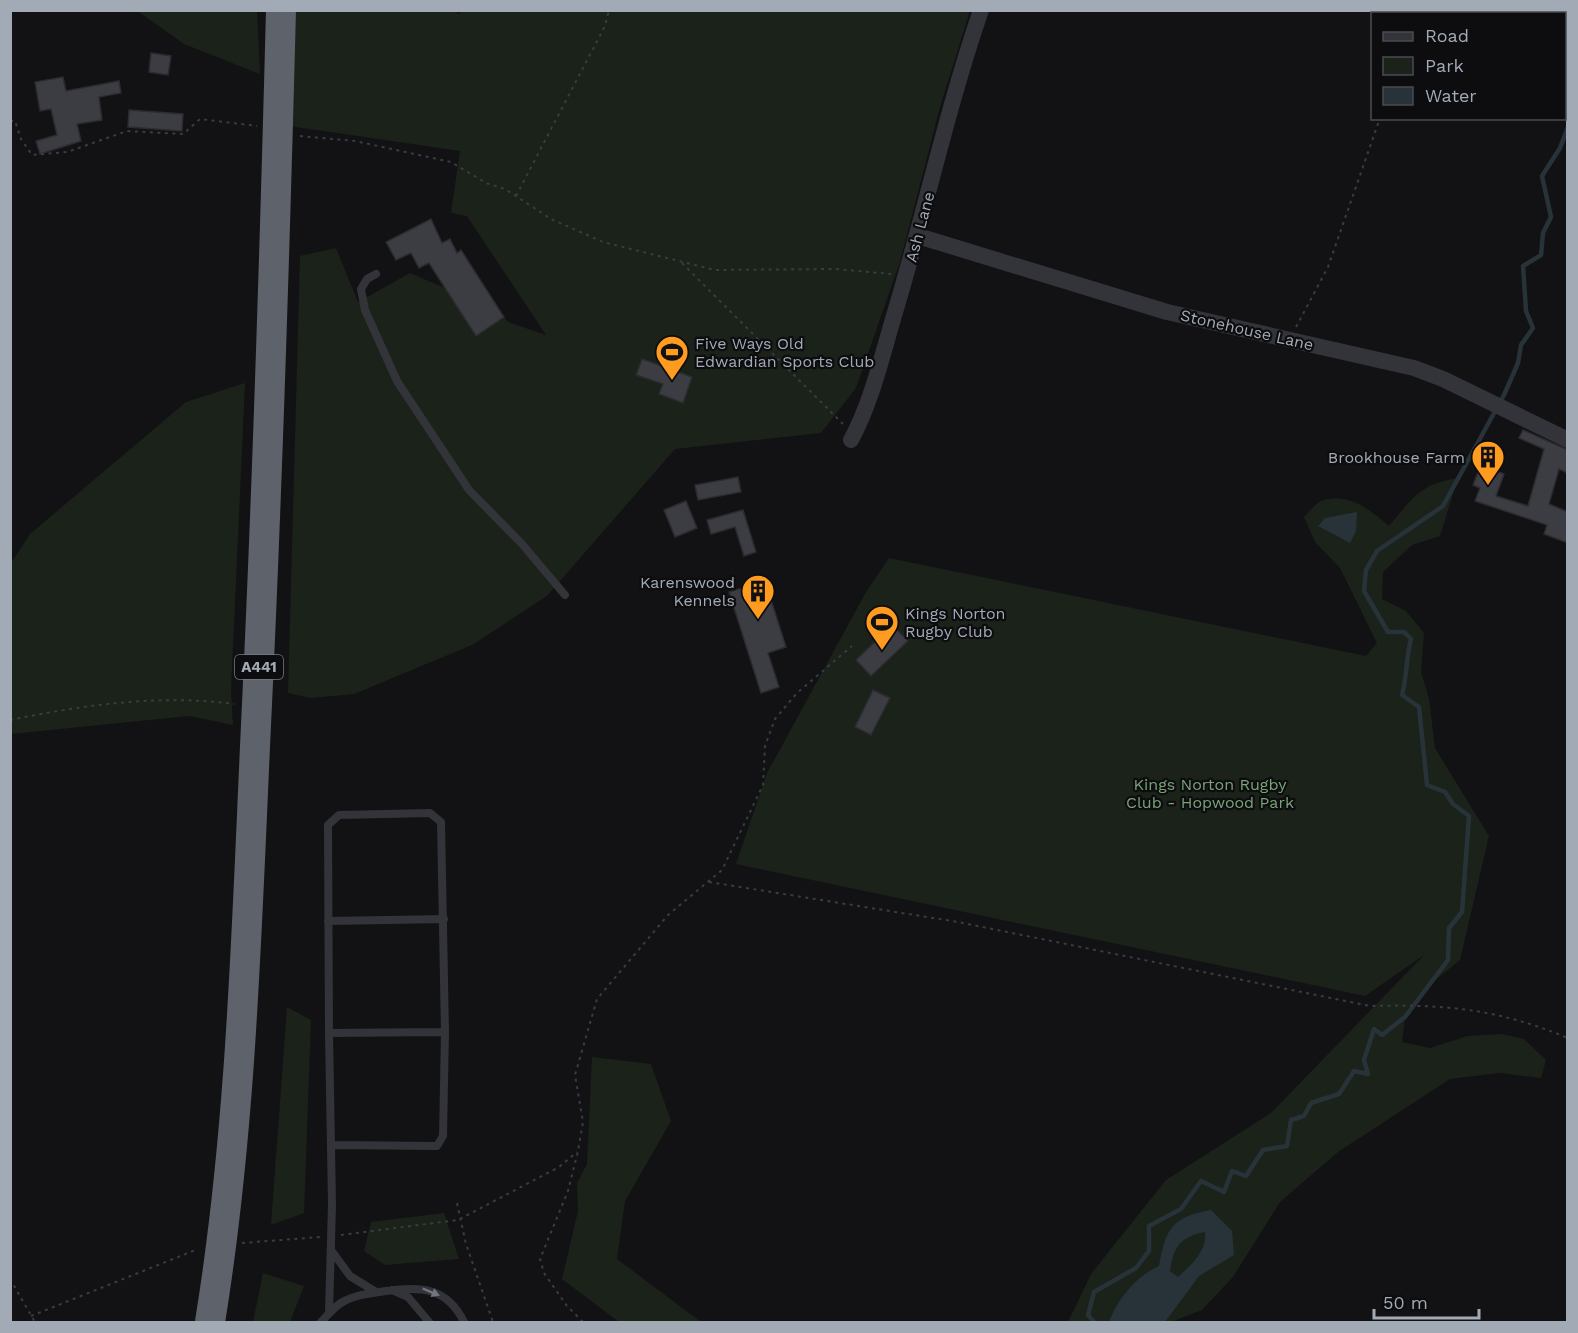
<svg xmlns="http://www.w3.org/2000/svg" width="1578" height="1333" viewBox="0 0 1578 1333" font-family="'Work Sans',sans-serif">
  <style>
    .green { fill: #1a221a }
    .water { fill: #273339; fill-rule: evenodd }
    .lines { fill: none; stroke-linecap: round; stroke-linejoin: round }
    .stream { stroke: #273339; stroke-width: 4.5 }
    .building { fill: #3c3d42; stroke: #2c2c30; stroke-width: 1.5 }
    .path { stroke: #393c40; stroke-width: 2; stroke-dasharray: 3 4.5; stroke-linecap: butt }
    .lane { stroke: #333439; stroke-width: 8 }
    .street { stroke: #333439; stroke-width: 16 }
    .highway { stroke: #5e636b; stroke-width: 30 }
    .oneway { fill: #70757e }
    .labels { text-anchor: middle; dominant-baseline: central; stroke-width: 4.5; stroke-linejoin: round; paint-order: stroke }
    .shield { fill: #0d0d0f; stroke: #757b84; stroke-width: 1.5 }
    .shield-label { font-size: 15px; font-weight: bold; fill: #a2aab6 }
    .street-label { font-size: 16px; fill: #a2aab6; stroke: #0d0d0f }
    .poi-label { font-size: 16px; fill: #a2aab6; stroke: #0d0d0f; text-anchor: start }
    .park-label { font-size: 16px; fill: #79a377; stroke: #0d0d0f }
  </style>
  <rect width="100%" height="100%" fill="#121214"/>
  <!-- green -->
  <path class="green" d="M449 10 460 14 461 10 970 11 940 107 900 262 856 388 821 433 675 449 547 596 472 645 354 694 311 698 288 693 300 256 336 248 358 302 410 273 445 288 475 335 504 317 508 322 546 335 467 216 451 213 460 151 289 126 296 11Z
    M139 12 257 11 260 74 184 44Z
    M245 383 231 690 233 725 189 716 11 734V563L30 534 186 402Z
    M1458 478 1440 536 1412 545 1383 572 1382 599 1406 611 1424 633 1421 672 1429 698 1435 748 1489 836 1460 960 1429 985 1405 1017 1402 1042 1430 1048 1467 1036 1502 1034 1524 1039 1546 1060 1541 1078 1499 1073 1450 1079 1338 1152 1280 1202 1233 1277 1202 1310 1171 1322H1068L1091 1274 1166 1180 1271 1113 1424 955 1365 996 736 864 767 773 866 592 889 558 1366 656 1377 643 1340 568 1315 542 1304 517C1309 512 1315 504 1321 501 1347 491 1371 510 1389 526 1414 497 1418 485 1458 478Z
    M287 1007 311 1020 304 1213 271 1225Z
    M592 1057 651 1064 671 1121 625 1201 617 1259 701 1322H619L562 1279 578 1211 577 1183 587 1164Z
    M444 1213 459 1259 385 1265 364 1251 371 1222Z
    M263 1273 304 1286 290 1322H253Z"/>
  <!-- water -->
  <path class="water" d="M1357 512 1356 531 1350 543 1318 526 1325 518Z
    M1211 1210 1232 1231 1234 1255 1199 1276 1165 1322H1109C1117 1300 1137 1275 1159 1266 1166 1229 1171 1217 1211 1210ZM1205 1232C1207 1251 1192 1264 1178 1277L1170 1271C1174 1246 1180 1237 1205 1232Z"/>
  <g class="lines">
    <!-- stream -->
    <path class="stream" d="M1562 14V10
      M1564 65 1568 66
      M1094 1322 1088 1315 1094 1292 1136 1268 1149 1251V1226L1181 1209 1201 1181 1224 1192 1232 1171 1246 1176 1263 1150 1287 1146 1291 1120 1304 1116 1311 1103 1339 1094 1354 1071 1368 1074 1364 1060 1374 1029 1382 1035 1405 1017 1448 960 1449 928 1462 912 1469 816 1453 804 1445 792 1427 785 1419 707 1402 695C1407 676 1406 658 1411 639L1404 632H1388L1364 591 1366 570 1377 551 1443 506 1504 395 1518 363 1521 345 1533 328 1526 311 1523 266 1541 255 1543 233 1551 217 1542 176 1560 148 1568 127"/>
  </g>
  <!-- building -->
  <path class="building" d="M151 53 171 56 168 75 149 72Z
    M63 77 66 91 119 81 121 93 99 97 102 120 77 124 81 141 40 154 36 141 57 135 51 109 40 111 35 82Z
    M129 110 183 114 182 131 128 127Z
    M431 219 442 243 450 239 457 253 461 250 504 317 476 336 429 263 419 268 411 253 396 260 386 242Z
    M642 359 692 377 683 403 659 394 663 384 636 375Z
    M1523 430 1568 450V473L1559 469 1549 504 1568 512V543L1544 534 1547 525 1475 501 1480 488 1473 485 1481 465 1504 474 1496 496 1528 506 1544 449 1519 438Z
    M738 477 741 492 698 500 695 485Z
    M686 501 697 528 675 537 664 510Z
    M743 510 756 552 744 556 735 527 711 534 707 520Z
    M765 581 786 647 768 653 779 687 761 693 729 592Z
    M892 625 908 641 871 676 856 660Z
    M873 690 890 698 871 735 855 727Z"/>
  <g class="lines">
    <!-- path -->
    <path class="path" d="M1448 14 1454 10
      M10 121H15L21 139 32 155 67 152 127 131 183 134 200 119 257 126
      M300 136 355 141 451 162 486 183 505 189 551 219 603 242 715 270 836 269 891 274
      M516 196 605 26 609 10
      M682 263 843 424
      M1296 327 1328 267 1380 118
      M10 720C83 705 160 694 234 704
      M709 882 958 922 1370 1006C1445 1004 1498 1009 1568 1038
      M457 1203 466 1244 493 1322
      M341 1235 458 1220 559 1167 577 1152
      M242 1243 320 1237
      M10 1279 35 1322
      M31 1316 198 1249
      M583 1322 567 1306 544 1273 540 1259 568 1191 578 1151 583 1122 575 1075 597 999 668 915 722 870 763 785 765 746 775 719 797 693 852 646"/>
    <!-- lane -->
    <path class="lane" d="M376 274 367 279 361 289 365 310 397 381 469 490 522 544 565 595
      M328 921 444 919
      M329 1033 328 825 339 815 430 813 441 822 445 1032
      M331 1250 350 1276 376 1292
      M392 1290 408 1297 429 1322
      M329 1313 332 1205 329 1033 445 1032 443 1136 437 1146 331 1145
      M321 1322C327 1316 333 1308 341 1303 354 1295 371 1293 386 1291 420 1286 447 1287 464 1322"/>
    <!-- street -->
    <path class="street" d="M918 236 1167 312 1414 368 1443 379 1568 440
      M851 440C871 403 881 360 893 319 924 217 946 112 981 10"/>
    <!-- highway -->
    <path class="highway" d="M210 1322C243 1119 247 909 257 704 268 473 275 242 281 10"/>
  </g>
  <!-- one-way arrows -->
  <defs><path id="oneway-solid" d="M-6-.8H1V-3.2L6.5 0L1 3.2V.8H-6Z" transform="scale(1.5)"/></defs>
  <use class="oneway" href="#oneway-solid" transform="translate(431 1292) rotate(23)"/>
  <!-- icons -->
  <defs>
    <symbol id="stadium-pin" viewBox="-11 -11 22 30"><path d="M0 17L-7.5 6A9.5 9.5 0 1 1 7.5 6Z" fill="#ff9c1f" stroke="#0d0d0f"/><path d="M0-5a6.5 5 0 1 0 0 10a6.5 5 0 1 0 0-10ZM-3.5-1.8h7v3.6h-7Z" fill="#111"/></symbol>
    <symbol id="building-pin" viewBox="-11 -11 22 30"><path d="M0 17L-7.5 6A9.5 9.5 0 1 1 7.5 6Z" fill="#ff9c1f" stroke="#0d0d0f"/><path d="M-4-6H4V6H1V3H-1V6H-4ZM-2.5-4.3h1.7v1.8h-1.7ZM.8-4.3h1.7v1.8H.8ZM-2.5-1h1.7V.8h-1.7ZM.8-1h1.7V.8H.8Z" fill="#111"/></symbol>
  </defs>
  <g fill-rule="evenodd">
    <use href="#stadium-pin" x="653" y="333" width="38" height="52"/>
    <use href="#building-pin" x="1469" y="438" width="38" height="52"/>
    <use href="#building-pin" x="739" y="572" width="38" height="52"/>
    <use href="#stadium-pin" x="863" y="603" width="38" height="52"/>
  </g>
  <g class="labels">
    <!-- shield labels -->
    <rect class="shield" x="235" y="655" width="48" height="24" rx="4.5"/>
    <g class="shield-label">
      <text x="259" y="667">A441</text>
    </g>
    <!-- street labels -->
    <g class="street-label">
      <text transform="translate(920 227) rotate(-75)">Ash Lane</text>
      <text transform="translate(1247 330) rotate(13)">Stonehouse Lane</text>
    </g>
    <!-- poi labels -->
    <g class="poi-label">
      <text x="695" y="343">Five Ways Old<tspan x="695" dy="18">Edwardian Sports Club</tspan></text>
      <text x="1465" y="457" text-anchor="end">Brookhouse Farm</text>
      <text x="735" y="582" text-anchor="end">Karenswood<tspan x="735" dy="18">Kennels</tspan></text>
      <text x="905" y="613">Kings Norton<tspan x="905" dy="18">Rugby Club</tspan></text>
    </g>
    <!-- park labels -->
    <g class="park-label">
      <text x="1210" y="784">Kings Norton Rugby<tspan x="1210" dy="18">Club - Hopwood Park</tspan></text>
    </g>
  </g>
  <!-- border -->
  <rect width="1578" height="1333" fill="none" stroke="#a2aab6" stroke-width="24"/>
  <!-- legend -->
  <rect x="1371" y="12" width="195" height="108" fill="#0d0d0f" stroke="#494c52" stroke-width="1.5"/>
  <rect x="1383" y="32" width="30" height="9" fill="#333439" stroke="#494c52" stroke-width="1.5"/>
  <text x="1425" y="42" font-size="18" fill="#a2aab6">Road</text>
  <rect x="1383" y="57" width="30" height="18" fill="#1a221a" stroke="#494c52" stroke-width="1.5"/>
  <text x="1425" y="72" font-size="18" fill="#a2aab6">Park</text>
  <rect x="1383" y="87" width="30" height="18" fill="#273339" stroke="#494c52" stroke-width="1.5"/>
  <text x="1425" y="102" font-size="18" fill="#a2aab6">Water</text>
  <!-- scale -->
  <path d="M1374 1309v9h105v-9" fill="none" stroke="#a2aab6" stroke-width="3"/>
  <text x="1383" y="1309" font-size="18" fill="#a2aab6" stroke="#0d0d0f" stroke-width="4.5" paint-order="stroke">50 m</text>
</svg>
